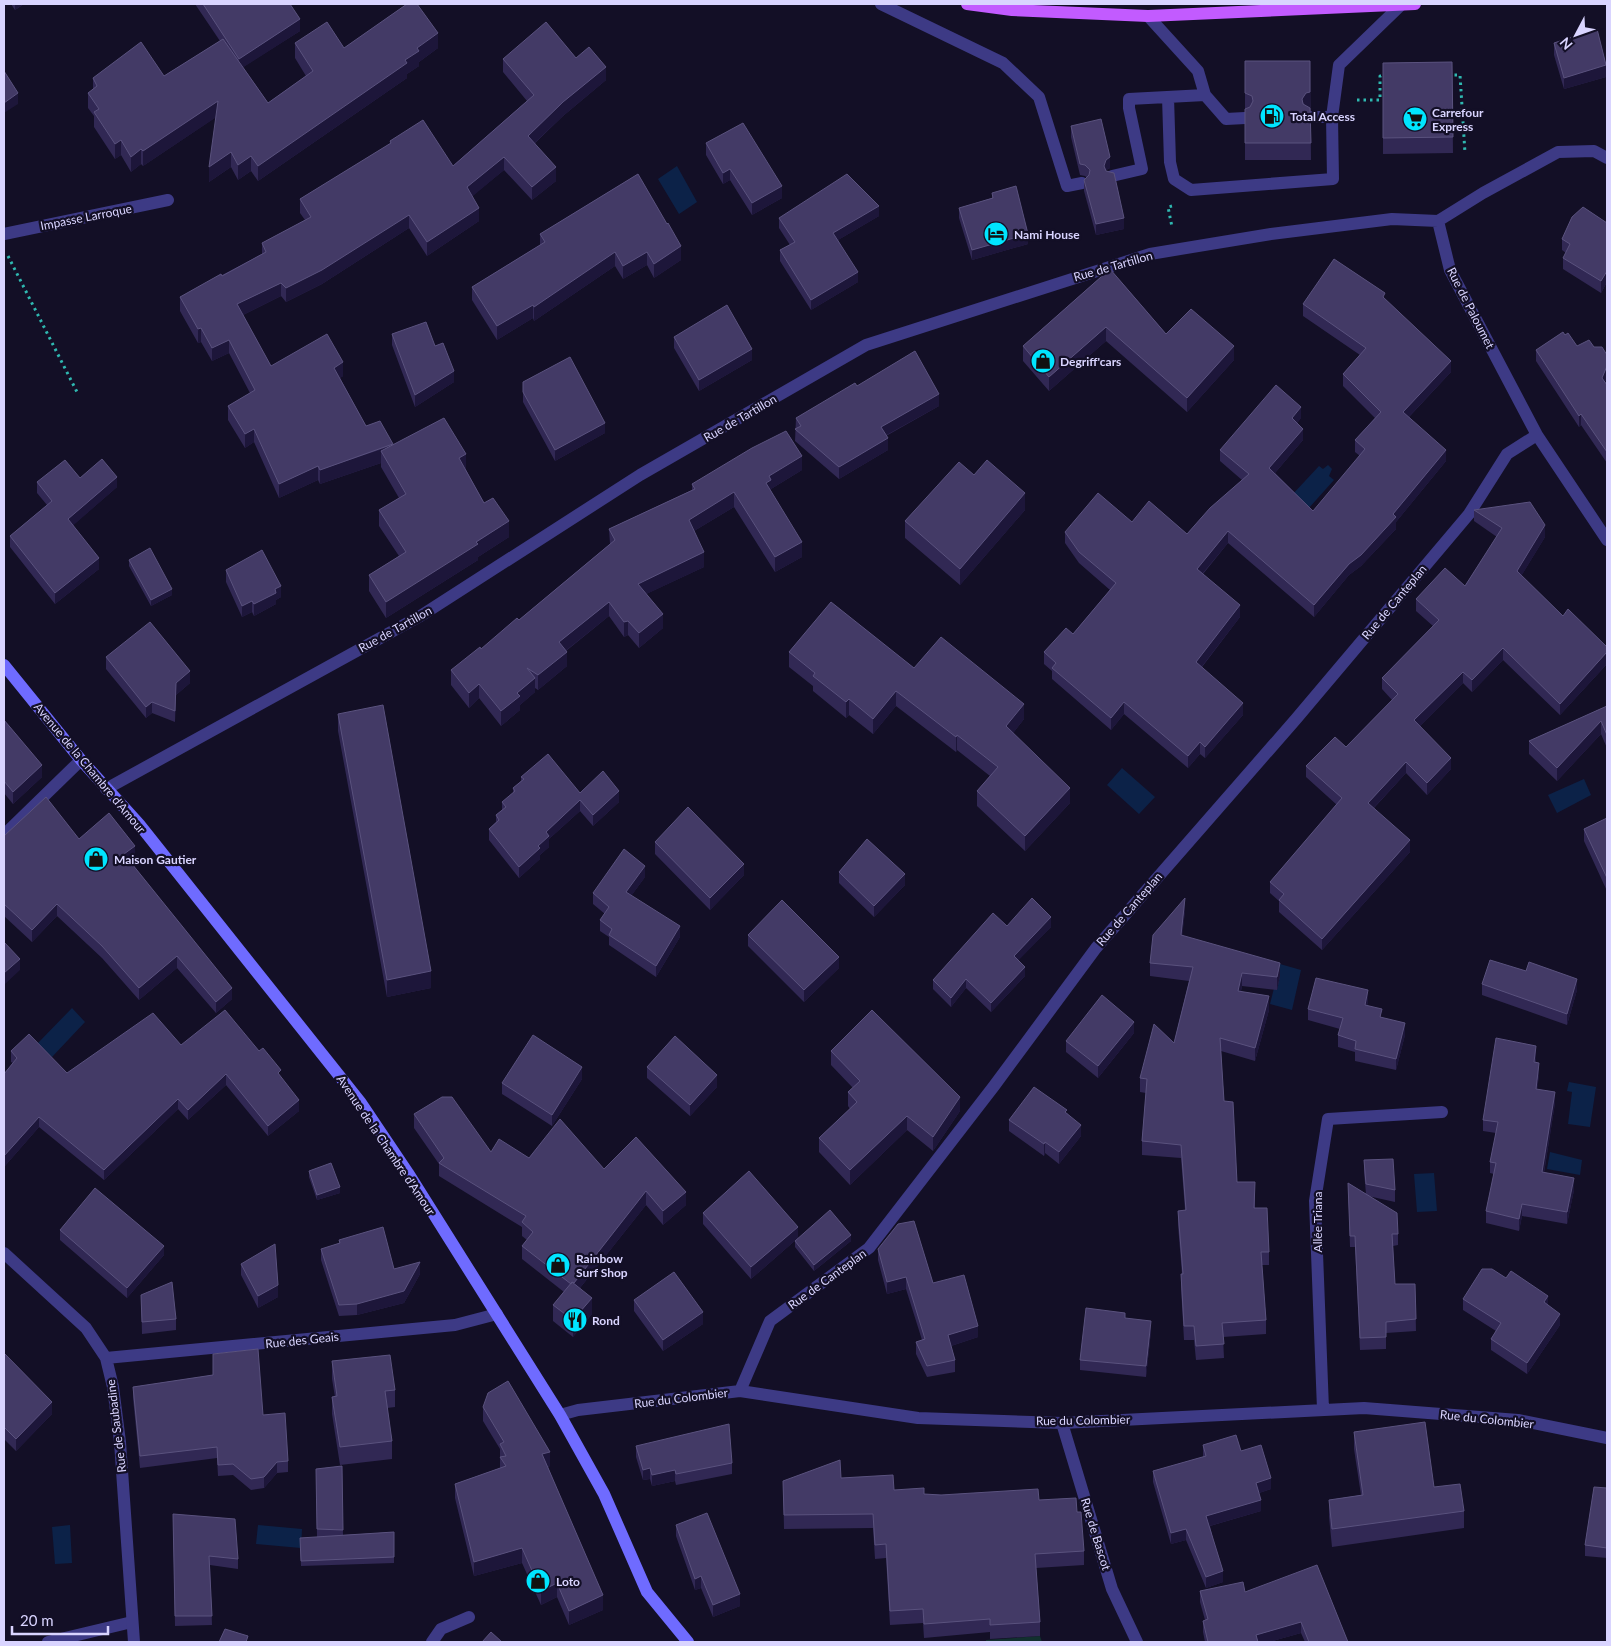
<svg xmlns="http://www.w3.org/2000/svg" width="1611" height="1646" viewBox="0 0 1611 1646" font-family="Lato,sans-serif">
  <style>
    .green { fill: #12302f }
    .water { fill: #0c2248 }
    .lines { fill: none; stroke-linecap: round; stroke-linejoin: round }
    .path { stroke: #2fb8b0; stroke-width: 3; stroke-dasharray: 2.5 4; stroke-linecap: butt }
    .lane { stroke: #3d3a85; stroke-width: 12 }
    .street { stroke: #3d3a85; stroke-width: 12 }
    .secondary { stroke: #6f6bff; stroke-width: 12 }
    .primary { stroke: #c25bff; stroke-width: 12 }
    .wall { fill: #312854 }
    .shaded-wall { fill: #1d163a }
    .building { fill: #433a66; stroke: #5a527e }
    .labels { text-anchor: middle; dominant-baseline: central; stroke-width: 4.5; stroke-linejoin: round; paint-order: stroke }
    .poi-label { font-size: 12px; font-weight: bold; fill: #d9d4ff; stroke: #130f26; text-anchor: start }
    .street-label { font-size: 12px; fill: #d9d4ff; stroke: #130f26 }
  </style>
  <rect width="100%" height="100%" fill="#130f26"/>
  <!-- green -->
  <path class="green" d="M1040 1636 1042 1642H986V1640Z"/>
  <!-- water -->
  <path class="water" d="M677 166 697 202 679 214 658 179Z
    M1328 465 1332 469 1329 476 1334 480 1308 509 1292 495 1319 466 1323 469Z
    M1122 768 1155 797 1139 814 1107 785Z
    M1584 779 1591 795 1557 813 1548 795Z
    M1280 964 1301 970 1292 1010 1270 1004Z
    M72 1008 85 1022 52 1057 38 1043Z
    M1569 1082 1596 1087 1590 1127 1568 1124 1572 1092 1567 1091Z
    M1550 1152 1582 1160 1580 1175 1547 1169Z
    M1434 1173 1437 1211 1417 1212 1414 1174Z
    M70 1525 72 1563 55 1564 52 1527Z
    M258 1525 302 1529 301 1548 256 1544Z"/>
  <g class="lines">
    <!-- path -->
    <path class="path" d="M1448 75H1460L1465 153
      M1357 100H1380V76H1387
      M1172 206 1168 207 1172 227
      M8 256 77 392"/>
    <!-- lane -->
    <path class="lane" d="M881 4 1003 63 1039 97 1067 186 1082 183
      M1148 16 1198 71 1205 95 1226 119 1245 118
      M1168 97 1170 162 1174 179 1191 190 1333 179 1332 117
      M1310 117H1332L1339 65 1401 5
      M1112 176 1142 169 1129 108V99L1205 95
      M48 1642 132 1622
      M432 1642 441 1629 469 1617"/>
    <!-- street -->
    <path class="street" d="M1438 221 1450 270 1537 435 1607 540
      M1438 221 1483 193 1558 152 1594 151 1607 158
      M4 234 168 200
      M106 789 422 615 640 475 866 345 1150 254 1271 234 1392 219 1438 221
      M4 835 81 760
      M4 1253 86 1328 106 1358 113 1387 120 1442 134 1642
      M106 1358 455 1325 497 1314
      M740 1391 770 1321 869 1248 994 1086 1096 948 1296 719 1469 514 1507 454 1537 435
      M1323 1409 1315 1201 1328 1119 1442 1112
      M560 1415 578 1410 740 1391 918 1418 1062 1423 1364 1408 1518 1420 1607 1438
      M1062 1423 1112 1589 1137 1642"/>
    <!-- secondary -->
    <path class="secondary" d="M4 665 81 760 139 824 361 1103 408 1173 560 1415 604 1494 647 1592 688 1642"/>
    <!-- primary -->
    <path class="primary" d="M967 4 1012 10 1148 16 1415 4"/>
  </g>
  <!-- wall -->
  <path class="wall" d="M11 4H24L15 10Z
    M195 4H290L300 31 243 67 268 103 306 76 295 58V43L344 48H438L419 62V66L407 74V78L258 181 251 171 238 180 231 167 209 182 216 117 143 166 141 164 131 172 121 155 115 159 94 127V116L88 108V93L93 90V78L164 76 220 41Z
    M1554 43 1606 77 1564 89 1554 55Z
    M576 58 606 80 563 116 535 143 556 181 532 200 504 170 472 196 479 221 427 256 409 228 322 284 286 302 281 296 243 315 271 366 343 376 340 378 366 426 393 444 466 470 484 503 509 537 478 557V560L386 618 369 591V575L399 556 379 526V510L399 498 381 467V463L320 484 318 480 279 498 254 442 245 448 228 420V406L250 393 229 353 212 361 201 342 198 343 180 311V297L262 254V243L305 220 300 213V199L390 144V141L453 166 527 101 503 72V59Z
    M1245 61H1310L1311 160H1245Z
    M1452 62 1453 153 1383 154V63Z
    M1071 126 1110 168 1106 170 1124 229 1096 235 1084 191V180L1087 178 1085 176 1080 175 1071 137Z
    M706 143 782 198 752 215 730 180 723 184 706 155Z
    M638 174 681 260 654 278 647 265 623 279 615 266 534 321 533 318 497 340 472 300V287L540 245V234Z
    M992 193 1028 244 972 260 959 218V208L992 198Z
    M879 216 838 240 858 282 811 310 780 261V250L790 245 779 228V218Z
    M1607 223V282L1601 293 1563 269V258L1566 253 1562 250V239Z
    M1110 269 1166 334 1234 360 1187 412 1106 341 1049 391 1023 361V346Z
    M1385 300 1451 372 1409 417 1446 461 1396 522V529L1361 566 1349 575 1314 617 1228 543 1203 574 1240 617 1202 667 1243 715 1205 758 1200 754 1188 768 1124 714 1111 730 1052 679V671L1044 664V652L1073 634 1110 590 1079 563 1065 543V532L1132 522 1187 534 1242 480 1220 461V450L1301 418 1297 423 1303 440 1275 473 1313 511 1360 456 1355 452V440L1375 418 1343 386V374L1360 355 1303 316V304Z
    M392 334 435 346 454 382 415 407 392 345Z
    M674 337 752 360 699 391 674 348Z
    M1577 346 1607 377 1605 382 1607 385V463L1581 425 1579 427 1536 361V350Z
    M523 382 605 433 555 461 523 402Z
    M857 386 939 406 886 436 888 450 839 479 795 441 796 418Z
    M802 470 771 489V491L802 557 775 572 734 507 694 531 704 567 646 594 663 628 639 648 628 635 624 637 609 616 566 651 567 666 538 690 535 688V692L520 705V710L501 726 479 698 469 708 451 685V670L481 649 519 620 610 544 609 529 692 490V484Z
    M974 475 1025 510 960 585 905 538V521Z
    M80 478 117 487 73 525 99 569 55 604 10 547V536L47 505 37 493V482Z
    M1474 510 1545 537 1521 576 1563 616 1607 647V664L1560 715 1503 660 1472 692 1463 683 1420 726 1451 769 1427 795 1406 773 1374 808 1410 852 1322 950 1279 912V901L1270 893V882L1337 805 1306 777V766L1346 747 1392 700 1382 689V678L1433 626 1416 611V599L1465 586 1497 537 1474 521Z
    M129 560 172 595 151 606 129 566Z
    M226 570 281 597 276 600V604L254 616 252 612 242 617 226 582Z
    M789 652 914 668 1024 719 1013 733 1070 803 1025 851 977 806V791L990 776 957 750 956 752 896 706 873 734 849 715 846 718 813 691V686L789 667Z
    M106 657 190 683 176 695 175 722 152 713 146 718 106 669Z
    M1607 706V748L1601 734 1557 781 1529 754V741Z
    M338 714 431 988 387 997 338 731Z
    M4 720 42 777 13 804 4 793Z
    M521 777 580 793 619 802 593 826 580 811 549 839V847L540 855V859L519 878 489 840V829L496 822V815L502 810V802L513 793V788L521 781Z
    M1607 818V891L1584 841V829Z
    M4 836 79 839 135 857 130 861 232 999 216 1013 177 968 139 1000 102 958 57 916 32 942 4 916Z
    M655 842 744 875 710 910 655 854Z
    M839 872 905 885 874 917 839 883Z
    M645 877 631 896 680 937 656 977 609 945V937L600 931V920L605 914 593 904V893Z
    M1185 911 1182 935 1280 976 1277 990 1242 986 1241 991 1269 1010 1255 1061 1221 1051 1224 1101 1237 1182 1255 1196V1208L1269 1252V1265H1262L1266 1320V1334L1223 1337 1224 1358 1196 1360 1194 1340H1184L1181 1288V1274H1182L1178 1225V1211L1185 1210 1181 1158 1142 1155V1141L1146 1093 1140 1092V1078L1174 1043 1189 981 1150 976V963Z
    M1007 926 1051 927 1018 960 1025 976 991 1012 966 988 951 1007 933 989V980Z
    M748 935 839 968 804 1002 748 946Z
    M1482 984 1577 990 1567 1025 1482 995Z
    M1368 1002 1367 1005 1382 1018 1405 1035 1396 1070 1355 1061V1052L1338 1047V1035L1340 1029 1308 1020V1009Z
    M1134 1033 1098 1078 1066 1052V1041Z
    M181 1045 281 1077 299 1111 268 1136 226 1085 188 1120 178 1109 104 1180 39 1127 4 1167V1074L13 1063 11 1062V1051L67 1073Z
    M831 1051 960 1111 933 1151 907 1130 850 1185 819 1152V1138L850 1109 848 1106V1092L853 1088 831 1065Z
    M1536 1058V1063L1539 1075 1537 1089 1555 1103 1544 1173 1574 1190 1567 1224 1522 1216 1519 1231 1486 1223V1211L1494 1174 1490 1173V1162L1496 1133 1483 1131V1120Z
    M647 1067 717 1087 690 1116 647 1078Z
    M582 1079 552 1126 502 1094V1083Z
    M1067 1113 1081 1136 1059 1164 1045 1153 1044 1156 1009 1131V1120Z
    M414 1114 491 1152 604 1169 686 1205 663 1225 646 1205 580 1288 592 1314 573 1337 553 1321V1305L564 1292 522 1259V1246L527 1240 522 1236V1227L439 1176V1164L414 1128Z
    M1364 1160 1395 1190V1202L1368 1196 1398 1234V1245L1393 1246 1395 1284H1415L1416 1331 1386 1333V1349L1360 1350 1355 1247H1350L1348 1183 1366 1194 1364 1172Z
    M309 1171 340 1193 317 1200 309 1177Z
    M703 1213 798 1238 751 1279 703 1224Z
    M60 1230 164 1255 127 1298 60 1240Z
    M339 1240 394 1269 420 1274 404 1303 357 1315 339 1316 321 1260V1249L339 1244Z
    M795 1241H851L814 1271 795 1247Z
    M878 1249 933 1283 978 1337 951 1346 955 1360V1372L927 1377 916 1354V1342L922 1340 906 1289 887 1294 878 1260Z
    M241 1264 278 1297 258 1308 241 1275Z
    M141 1295 176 1319V1330L142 1334Z
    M1463 1299 1548 1305 1560 1325 1527 1374 1491 1350V1339L1496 1331 1463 1310Z
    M634 1300 703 1324 663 1351 634 1311Z
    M1125 1318 1151 1331 1146 1377 1080 1370V1360Z
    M4 1353 52 1414 16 1451 4 1439Z
    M213 1354 263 1415 288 1461V1472L277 1473 264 1488 251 1490 233 1475 218 1476 217 1458 140 1468 133 1398V1387L213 1375Z
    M332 1361 395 1390V1407L387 1408 392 1441V1459L340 1465 332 1414V1397H335L332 1379Z
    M483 1407 550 1466 548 1467 603 1610 569 1625 557 1597 541 1605 522 1563 474 1576 455 1498V1484L500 1468V1449L483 1421Z
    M1354 1432 1434 1487 1464 1511V1528L1332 1547 1329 1517V1500L1361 1495 1354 1449Z
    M1203 1445 1241 1451 1271 1489 1259 1493 1261 1511 1210 1526 1223 1582 1206 1588 1186 1540 1171 1544 1153 1482V1471L1203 1457Z
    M636 1446 732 1463V1474L676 1485 675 1481 652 1486 650 1479 643 1480 636 1457Z
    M342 1466 343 1535 394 1532V1563L301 1566 300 1544 317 1537 316 1469Z
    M841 1478 894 1490 924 1494 1039 1500 1077 1512 1084 1551V1565L1036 1568 1040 1622V1636L990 1639V1632L924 1638 923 1623 890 1625 886 1558 875 1559 873 1528 784 1529 783 1481Z
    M1607 1488V1558L1585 1556V1545Z
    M173 1514 238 1559V1569L210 1565 212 1625 175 1626Z
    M676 1525 740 1606 713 1617 701 1588 695 1590 676 1536Z
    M1200 1591 1245 1592 1348 1642H1305L1301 1633 1269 1642H1205L1203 1632V1621L1205 1620 1200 1602Z"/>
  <!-- shaded-wall -->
  <path class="shaded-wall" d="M15 4H24L15 10Z
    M300 19V31L239 70V59Z
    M438 33V48L419 62V66L407 74V78L258 181V166L405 60 417 48Z
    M1606 65V77L1564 89V78Z
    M606 67V80L563 116 528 149V136L563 102Z
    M1310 92V109L1306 110 1302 99 1306 93Z
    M18 93V104L4 113V103Z
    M218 101V116L143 166V151Z
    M121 140V155L115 159V144Z
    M141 149V164L131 172V157Z
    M231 152V167L209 182V167Z
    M251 156V171L238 180V165Z
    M504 157V170L467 201V187Z
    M1110 157V168L1106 170 1104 166 1106 160Z
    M556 167V181L532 200V187Z
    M730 169V180L723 184V173Z
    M782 186V198L752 215V203Z
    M879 206V216L833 243V233Z
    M479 208V221L427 256V242Z
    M409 215V228L322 284 286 302V288Z
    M1124 218V229L1096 235V224Z
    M1028 234V244L972 260V250Z
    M681 246V260L654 278V264Z
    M615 252V266L534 321V307Z
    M647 252V265L623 279V266Z
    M1607 271V282L1601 293V281Z
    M858 272V282L811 310V300Z
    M281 283V296L237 318V304Z
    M533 305V318L497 340V326Z
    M1106 327V341L1049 391V377Z
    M201 328V342L198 343V329Z
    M229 340V353L212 361V348Z
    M1234 346V360L1187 412V398Z
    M752 349V360L699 391V380Z
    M1451 361V372L1403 423V412Z
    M343 362V376L334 382V368Z
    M1607 366V377L1602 389V378Z
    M454 371V382L415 407V395Z
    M939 394V406L881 438V427Z
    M1301 407V418L1292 430V418Z
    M1581 414V425L1579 427V416Z
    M605 423V433L555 461V450Z
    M254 429V442L245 448V434Z
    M1303 429V440L1269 480V468Z
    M888 438V450L839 479V467Z
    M394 445 381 451V463L320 484V470Z
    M1446 450V461L1396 522V529L1361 566 1349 575 1314 617V605L1393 514Z
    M466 454V470L459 458Z
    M802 456V470L771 489V494L766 483 769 476Z
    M318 466V480L279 498V484Z
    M117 477V487L68 530V519Z
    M734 492V507L689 534V520Z
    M1025 493V510L960 585V569Z
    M509 521V537L478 557V560L386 618V602Z
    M1545 525V537L1517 583V571Z
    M1228 531V543L1197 580V569Z
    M802 542V557L775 572V557Z
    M704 552V567L638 598V584Z
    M99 558V569L55 604V593Z
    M281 586V597L276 600V604L254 616V604L275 589Z
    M172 589V595L151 606V600Z
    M252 601V612L242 617V606Z
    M609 602V616L559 656V642Z
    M1240 605V617L1196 674V662Z
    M663 614V628L639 648V633Z
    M628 621V635L624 637V622Z
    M1503 648V660L1472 692V680Z
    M567 652V666L538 690V675Z
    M1607 652V664L1560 715V704Z
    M190 671V683L176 695 175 722 176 683Z
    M1463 672V683L1414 732V720Z
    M535 678V692L520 705V710L501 726V711L517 693Z
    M479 684V698L469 708V693Z
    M896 691V706L873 734V719Z
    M849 699V715L846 718V702Z
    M152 702V713L146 718V707Z
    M1124 702V714L1111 730V718Z
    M1243 703V715L1205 758V747Z
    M1024 704V719L1006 742V726Z
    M1601 721V734L1557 781V768Z
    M957 735V750L956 752V737Z
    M1200 742V754L1188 768V756Z
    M1451 758V769L1427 795V783Z
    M1406 762V773L1368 814V803Z
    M42 765V777L13 804V792Z
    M1070 788V803L1025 851V836Z
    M619 791V802L593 826V815Z
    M580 800V811L549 839V847L540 855V859L519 878V867L538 846 546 832Z
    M1410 840V852L1322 950V939Z
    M135 846V857L124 865V854Z
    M744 864V875L710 910V898Z
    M645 866V877L626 903V892Z
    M905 874V885L874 917V906Z
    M1185 898V911L1181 949V935Z
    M57 904V916L32 942V930Z
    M1051 917V927L1014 965V956Z
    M680 926V937L656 977V966Z
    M177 956V968L139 1000V988Z
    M839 957V968L804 1002V990Z
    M20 959V970L4 985V973Z
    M1280 963V976L1277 990V977Z
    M1025 967V976L991 1012V1003Z
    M431 971V988L387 997V980Z
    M1242 973V986L1238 1004V991Z
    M966 979V988L951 1007V998Z
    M1577 979V990L1567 1025V1014Z
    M232 988V999L216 1013V1002Z
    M1368 990V1002L1365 1016V1005Z
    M1269 996V1010L1255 1061V1048Z
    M1134 1022V1033L1098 1078V1066Z
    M1405 1023V1035L1396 1070V1059Z
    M1536 1046V1058L1534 1074V1062Z
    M1539 1063V1075L1536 1101V1089Z
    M582 1067V1079L552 1126V1115Z
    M226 1074V1085L188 1120V1110Z
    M717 1075V1087L690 1116V1105Z
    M1555 1092V1103L1542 1184V1172Z
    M960 1097V1111L933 1151V1137Z
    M178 1099V1109L104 1180V1170Z
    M299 1100V1111L268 1136V1126Z
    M907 1116V1130L850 1185V1170Z
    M39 1117V1127L4 1167V1156Z
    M1081 1125V1136L1059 1164V1152Z
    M1045 1142V1153L1044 1156V1144Z
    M1574 1178V1190L1567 1224V1212Z
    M340 1187V1193L317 1200V1195Z
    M646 1191V1205L572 1298V1285Z
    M686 1192V1205L663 1225V1211Z
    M1522 1204V1216L1519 1231V1219Z
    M798 1227V1238L751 1279V1267Z
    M851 1235V1241L814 1271V1265Z
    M164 1246V1255L127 1298V1288Z
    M420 1262V1274L404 1303 357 1315V1304Z
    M906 1277V1289L887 1294V1282Z
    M278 1285V1297L258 1308V1296Z
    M1548 1296V1307L1544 1302Z
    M592 1298V1314L573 1337V1320Z
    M703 1312V1324L663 1351V1340Z
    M1560 1314V1325L1527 1374V1363Z
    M1151 1321V1331L1146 1377V1366Z
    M978 1326V1337L948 1347V1335Z
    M52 1402V1414L16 1451V1439Z
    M550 1452V1466L542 1468V1454Z
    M277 1462V1473L264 1488V1477Z
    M650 1468V1479L643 1480V1470Z
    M675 1470V1481L652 1486V1475Z
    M1271 1478V1489L1256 1494V1483Z
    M1261 1500V1511L1206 1527V1516Z
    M1186 1529V1540L1171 1544V1533Z
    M522 1548V1563L474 1576V1562Z
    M1223 1571V1582L1206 1588V1577Z
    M701 1576V1588L695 1590V1579Z
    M557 1583V1597L541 1605V1591Z
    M740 1594V1606L713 1617V1605Z
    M603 1595V1610L569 1625V1611Z
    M1301 1622V1633L1269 1642H1256V1635Z"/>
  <!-- building -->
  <path class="building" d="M203 4H290L300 19 239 59Z
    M407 4H417L438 33 417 48 419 51 405 60 407 63 258 166 251 156 238 165 231 152 209 167 218 101 143 151 141 149 131 157 121 140 115 144 94 112 99 109 88 93 97 86 93 78 141 42 164 76 223 39 268 103 313 71 295 43 327 22 344 48Z
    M546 22 576 58 589 47 606 67 563 102 528 136 556 167 532 187 504 157 467 187 479 208 427 242 409 215 322 270 286 288 281 283 237 304 271 366 327 334 343 362 334 368 366 426 380 421 393 444 320 470 318 466 279 484 254 429 245 434 228 406 255 390 229 340 212 348 201 328 198 329 180 297 221 274 222 276 266 252 262 243 311 217 300 199 391 143 390 141 423 120 453 166 534 95 503 59Z
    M1597 29 1606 65 1564 78 1554 43Z
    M1245 61H1310V92L1306 93 1302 99 1303 104 1310 108 1311 143H1245V109L1250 107 1253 101 1252 96 1245 93Z
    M1452 62 1453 137 1383 138V63Z
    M4 71 18 93 4 103Z
    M1101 119 1110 157 1106 160 1104 166 1106 171 1114 173 1124 218 1096 224 1084 180 1089 175 1090 170 1085 165 1080 164 1071 126Z
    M743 123 782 186 752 203 730 169 723 173 706 143Z
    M638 174 667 224 668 223 681 246 654 264 647 252 623 266 615 252 534 307 533 305 497 326 472 287 545 242 540 234Z
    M847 174 879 206 833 233 858 272 811 300 780 250 795 242 779 218Z
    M1016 186 1028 234 972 250 959 208 993 198 992 193Z
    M1583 207 1607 223V271L1601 281 1563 258 1570 244 1562 239 1572 217Z
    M1334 259 1385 293 1383 297 1451 361 1403 412 1446 450 1393 514 1396 517 1361 555 1349 564 1314 605 1228 531 1197 569 1240 605 1196 662 1243 703 1205 747 1200 742 1188 756 1124 702 1111 718 1052 668 1056 663 1044 652 1066 628 1073 634 1116 583 1079 552 1065 532 1098 493 1132 522 1149 501 1187 534 1210 508 1249 474 1220 450 1276 385 1301 407 1292 418 1303 429 1269 468 1313 511 1365 449 1355 440 1381 412 1343 374 1366 348 1303 304Z
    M1110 269 1166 334 1191 309 1234 346 1187 398 1106 327 1049 377 1023 346Z
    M727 305 752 349 699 380 674 337Z
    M426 322 435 346 443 343 454 371 415 395 392 334Z
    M1563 332 1565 335 1568 333 1577 346 1589 340 1594 347H1602L1607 355V366L1602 378 1607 385V452L1581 414 1579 416 1536 350Z
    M915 351 939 394 881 427 888 438 839 467 795 429 801 426 796 418 855 383 857 386Z
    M570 357 605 423 555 450 523 392V382Z
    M444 418 466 454 459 458 484 503 493 498 509 521 476 542 478 544 386 602 369 575 406 552 379 510 406 494 381 451Z
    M786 431 802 456 769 476 771 480 766 483 802 542 775 557 734 492 689 520 704 552 638 584 663 614 639 633 628 621 624 622 609 602 559 642 567 652 538 675 527 668 535 678 517 693 520 696 501 711 479 684 469 693 451 670 480 647 481 649 517 618 519 620 615 540 609 529 695 489 692 484 752 448Z
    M102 459 117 477 68 519 99 558 55 593 10 536 52 501 37 482 65 460 80 478Z
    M987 460 1025 493 960 569 905 521 959 462 974 475Z
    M1530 502 1545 525 1517 571 1563 616 1568 609 1607 647V652L1560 704 1503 648 1472 680 1463 672 1414 720 1451 758 1427 783 1406 762 1368 803 1410 840 1322 939 1279 900 1284 894 1270 882 1342 798 1306 766 1335 737 1346 747 1398 694 1382 678 1439 620 1416 599 1445 568 1465 586 1502 528 1474 510Z
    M150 548 172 589 151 600 129 560Z
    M262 550 281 586 275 589 276 593 254 604 252 601 242 606 226 570Z
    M831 602 914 668 941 637 1024 704 1006 726 1070 788 1025 836 977 791 998 767 957 735 956 737 896 691 873 719 849 699 846 702 813 676 815 673 789 652Z
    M150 622 190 671 176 683 175 711 152 702 146 707 106 657Z
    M383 705 431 971 387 980 338 714Z
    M1607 706V735L1601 721 1557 768 1529 741Z
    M4 720 42 765 13 792 4 781Z
    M548 754 580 793 603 771 619 791 593 815 580 800 546 832 549 836 538 846 540 848 519 867 489 829 499 820 496 815 506 807 502 802 515 791 513 788 524 779 521 777Z
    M46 797 79 839 109 813 135 846 124 854 232 988 216 1002 177 956 139 988 102 946 57 904 32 930 4 904V836Z
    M688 807 744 864 710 898 655 842Z
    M1607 818V878L1584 829Z
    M867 839 905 874 874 906 839 872Z
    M624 849 645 866 626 892 680 926 656 966 609 935 612 929 600 920 609 907 593 893Z
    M1032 898 1051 917 1014 956 1025 967 991 1003 966 979 951 998 933 980 993 913 1007 926Z
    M1185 898 1181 935 1280 963 1277 977 1242 973 1238 991 1269 996 1255 1048 1220 1038 1224 1101 1233 1102 1237 1182H1255L1254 1208H1267L1269 1252H1261L1266 1320 1222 1323 1224 1344 1196 1346 1194 1326H1184L1181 1274H1183L1178 1211 1186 1210 1181 1145 1142 1141 1147 1079 1140 1078 1154 1024 1174 1043 1193 967 1150 963 1153 935Z
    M782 900 839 957 804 990 748 935Z
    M4 942 20 959 4 973Z
    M1490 960 1526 971 1529 962 1577 979 1567 1014 1482 984Z
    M1316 978 1368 990 1365 1005 1382 1009 1380 1017 1405 1023 1396 1059 1355 1049 1356 1041 1338 1035 1343 1018 1308 1009Z
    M1102 995 1134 1022 1098 1066 1066 1041Z
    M225 1010 259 1051 263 1048 281 1070 278 1073 299 1100 268 1126 226 1074 188 1110 178 1099 104 1170 39 1117 4 1156V1074L17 1058 11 1051 29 1034 67 1073 153 1013 181 1045Z
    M872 1010 960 1097 933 1137 907 1116 850 1170 819 1138 857 1102 848 1092 860 1081 831 1051Z
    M533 1035 582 1067 552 1115 502 1083Z
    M675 1036 717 1075 690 1105 647 1067Z
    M1496 1038 1536 1046 1534 1062 1539 1063 1536 1089 1555 1092 1542 1172 1574 1178 1567 1212 1522 1204 1519 1219 1486 1211 1496 1163 1490 1162 1498 1122 1483 1120Z
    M1034 1087 1067 1110 1065 1112 1081 1125 1059 1152 1045 1142 1044 1144 1009 1120Z
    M442 1097H452L491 1152 499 1139 529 1158 560 1119 604 1169 636 1137 686 1192 663 1211 646 1191 574 1283 572 1282 571 1284 522 1246 533 1232 522 1222 526 1216 439 1163 444 1158 414 1114Z
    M1393 1159 1395 1190 1366 1184 1364 1160Z
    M331 1163 340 1187 317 1195 309 1171Z
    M749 1171 798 1227 751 1267 703 1213Z
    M1348 1183 1397 1213 1398 1234H1392L1395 1284H1415L1416 1319 1386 1322V1337L1360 1338 1355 1236H1350Z
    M95 1188 164 1246 127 1288 60 1230Z
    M830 1210 851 1235 814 1265 795 1241Z
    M914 1221 933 1283 964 1275 978 1326 948 1335 955 1360 927 1366 916 1342 925 1339 906 1277 887 1282 878 1249 898 1224Z
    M383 1227 394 1269 420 1262 404 1291 357 1304 339 1305 321 1249 340 1243 339 1240Z
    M275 1244 278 1285 258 1296 241 1264Z
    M1482 1269H1492L1506 1278 1511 1271 1548 1296 1544 1302 1560 1314 1527 1363 1491 1339 1501 1323 1463 1299Z
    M674 1272 703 1312 663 1340 634 1300Z
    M172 1282 176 1319 142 1322 141 1295Z
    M572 1282 592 1298 573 1320 553 1305Z
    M1086 1308 1125 1313V1318L1151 1321 1146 1366 1080 1360Z
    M258 1349 263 1415 285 1413 288 1461 277 1462 264 1477 251 1479 233 1464 218 1465 217 1447 140 1456 133 1387 213 1375V1354Z
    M4 1353 52 1402 16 1439 4 1427Z
    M390 1355 395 1390 385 1391 392 1441 340 1447 332 1397 337 1396 332 1361Z
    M508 1381 550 1452 542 1454 603 1595 569 1611 557 1583 541 1591 522 1548 474 1562 455 1484 506 1466 500 1457 506 1456 500 1444 504 1442 483 1407 488 1393Z
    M1425 1422 1434 1487 1460 1484 1464 1511 1332 1529 1329 1500 1363 1495 1354 1432Z
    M729 1424 732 1463 676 1474 675 1470 652 1475 650 1468 643 1470 636 1446Z
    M1236 1435 1241 1451 1261 1445 1271 1478 1256 1483 1261 1500 1206 1516 1223 1571 1206 1577 1186 1529 1171 1533 1153 1471 1206 1456 1203 1445Z
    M840 1460 841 1478 893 1475 894 1490 924 1488V1494L941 1495 1038 1489 1039 1500 1076 1498 1077 1512H1081L1084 1551 1035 1554 1040 1622 990 1625V1619L924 1624 923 1609 890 1611 886 1544 875 1545 873 1514 784 1515 783 1481Z
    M342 1466 343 1530 317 1529 316 1469Z
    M1594 1487 1607 1488V1548L1585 1545Z
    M707 1513 740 1594 713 1605 701 1576 695 1579 676 1525Z
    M173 1514 235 1519 238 1559 209 1556 212 1616H175Z
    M394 1532V1557L301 1561 300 1538Z
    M1317 1565 1348 1642H1309L1301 1622 1256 1635 1258 1642H1208L1203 1621 1208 1619 1200 1591 1243 1582 1245 1592Z
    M225 1629 248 1636 246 1642H219Z
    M491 1632 502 1642H482Z"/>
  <!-- icons -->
  <defs>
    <symbol id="fuel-disc" viewBox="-11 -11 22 22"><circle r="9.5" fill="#00e5ff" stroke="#130f26"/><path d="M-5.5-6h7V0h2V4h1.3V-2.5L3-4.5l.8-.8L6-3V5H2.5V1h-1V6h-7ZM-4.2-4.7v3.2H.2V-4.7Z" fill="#111"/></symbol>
    <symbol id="supermarket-disc" viewBox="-11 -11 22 22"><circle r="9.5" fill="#00e5ff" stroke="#130f26"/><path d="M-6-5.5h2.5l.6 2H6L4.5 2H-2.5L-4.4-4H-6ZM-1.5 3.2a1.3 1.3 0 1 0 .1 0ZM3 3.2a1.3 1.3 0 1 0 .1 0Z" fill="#111"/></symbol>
    <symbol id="hotel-disc" viewBox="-11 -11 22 22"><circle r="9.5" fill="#00e5ff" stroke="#130f26"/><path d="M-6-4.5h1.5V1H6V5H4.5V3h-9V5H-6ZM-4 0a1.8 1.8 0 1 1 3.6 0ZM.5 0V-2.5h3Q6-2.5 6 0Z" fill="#111"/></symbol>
    <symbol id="shop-disc" viewBox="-11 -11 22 22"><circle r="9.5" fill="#00e5ff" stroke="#130f26"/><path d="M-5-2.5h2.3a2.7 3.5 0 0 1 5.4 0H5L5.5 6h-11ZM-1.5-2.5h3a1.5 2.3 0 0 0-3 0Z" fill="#111"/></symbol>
    <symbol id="restaurant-disc" viewBox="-11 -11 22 22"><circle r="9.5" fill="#00e5ff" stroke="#130f26"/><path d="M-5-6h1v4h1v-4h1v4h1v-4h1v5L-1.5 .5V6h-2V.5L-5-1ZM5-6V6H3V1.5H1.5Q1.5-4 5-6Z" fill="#111"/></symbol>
  </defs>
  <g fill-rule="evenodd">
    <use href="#fuel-disc" x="1258" y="102" width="28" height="28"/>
    <use href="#supermarket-disc" x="1401" y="105" width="28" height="28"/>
    <use href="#hotel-disc" x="982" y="220" width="28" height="28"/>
    <use href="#shop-disc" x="1029" y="347" width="28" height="28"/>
    <use href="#shop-disc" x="82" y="845" width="28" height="28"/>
    <use href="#shop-disc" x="544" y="1251" width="28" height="28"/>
    <use href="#restaurant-disc" x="561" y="1306" width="28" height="28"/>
    <use href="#shop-disc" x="524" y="1567" width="28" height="28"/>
  </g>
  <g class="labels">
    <!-- poi labels -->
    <g class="poi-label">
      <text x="1432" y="112">Carrefour<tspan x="1432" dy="14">Express</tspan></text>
      <text x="1290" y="116">Total Access</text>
      <text x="1014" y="234">Nami House</text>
      <text x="1060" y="361">Degriff'cars</text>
      <text x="114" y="859">Maison Gautier</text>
      <text x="576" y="1258">Rainbow<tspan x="576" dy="14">Surf Shop</tspan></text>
      <text x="592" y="1320">Rond</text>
      <text x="556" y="1581">Loto</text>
    </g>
    <!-- street labels -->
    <g class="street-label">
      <text transform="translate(86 217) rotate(-11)">Impasse Larroque</text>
      <text transform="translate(1113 266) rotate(-16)">Rue de Tartillon</text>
      <text transform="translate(1471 308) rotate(63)">Rue de Paloumet</text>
      <text transform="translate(740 418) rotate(-30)">Rue de Tartillon</text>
      <text transform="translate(1394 602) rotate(-50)">Rue de Canteplan</text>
      <text transform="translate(395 629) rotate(-29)">Rue de Tartillon</text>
      <text transform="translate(90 768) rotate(50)">Avenue de la Chambre d'Amour</text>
      <text transform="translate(1129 909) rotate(-49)">Rue de Canteplan</text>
      <text transform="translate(386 1145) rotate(56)">Avenue de la Chambre d'Amour</text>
      <text transform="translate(1317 1222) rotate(-90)">Allée Triana</text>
      <text transform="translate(827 1279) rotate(-36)">Rue de Canteplan</text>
      <text transform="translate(302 1340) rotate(-6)">Rue des Geais</text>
      <text transform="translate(681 1398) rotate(-7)">Rue du Colombier</text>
      <text transform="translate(1487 1419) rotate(6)">Rue du Colombier</text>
      <text transform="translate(1083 1420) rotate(-1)">Rue du Colombier</text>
      <text transform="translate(116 1426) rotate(-97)">Rue de Saubadine</text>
      <text transform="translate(1096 1534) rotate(73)">Rue de Bascot</text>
    </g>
  </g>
  <!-- border -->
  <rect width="1611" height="1646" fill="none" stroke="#d9d4ff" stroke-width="10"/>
  <!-- north arrow -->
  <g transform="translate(1576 35) rotate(229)" stroke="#130f26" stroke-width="4" paint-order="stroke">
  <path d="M0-4L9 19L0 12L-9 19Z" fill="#d9d4ff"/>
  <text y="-8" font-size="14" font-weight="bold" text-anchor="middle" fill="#d9d4ff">N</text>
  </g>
  <!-- scale -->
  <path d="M12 1626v8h96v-8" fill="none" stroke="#d9d4ff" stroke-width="2.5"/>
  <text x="20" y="1626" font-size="15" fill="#d9d4ff" stroke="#130f26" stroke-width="4" paint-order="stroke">20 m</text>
</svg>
